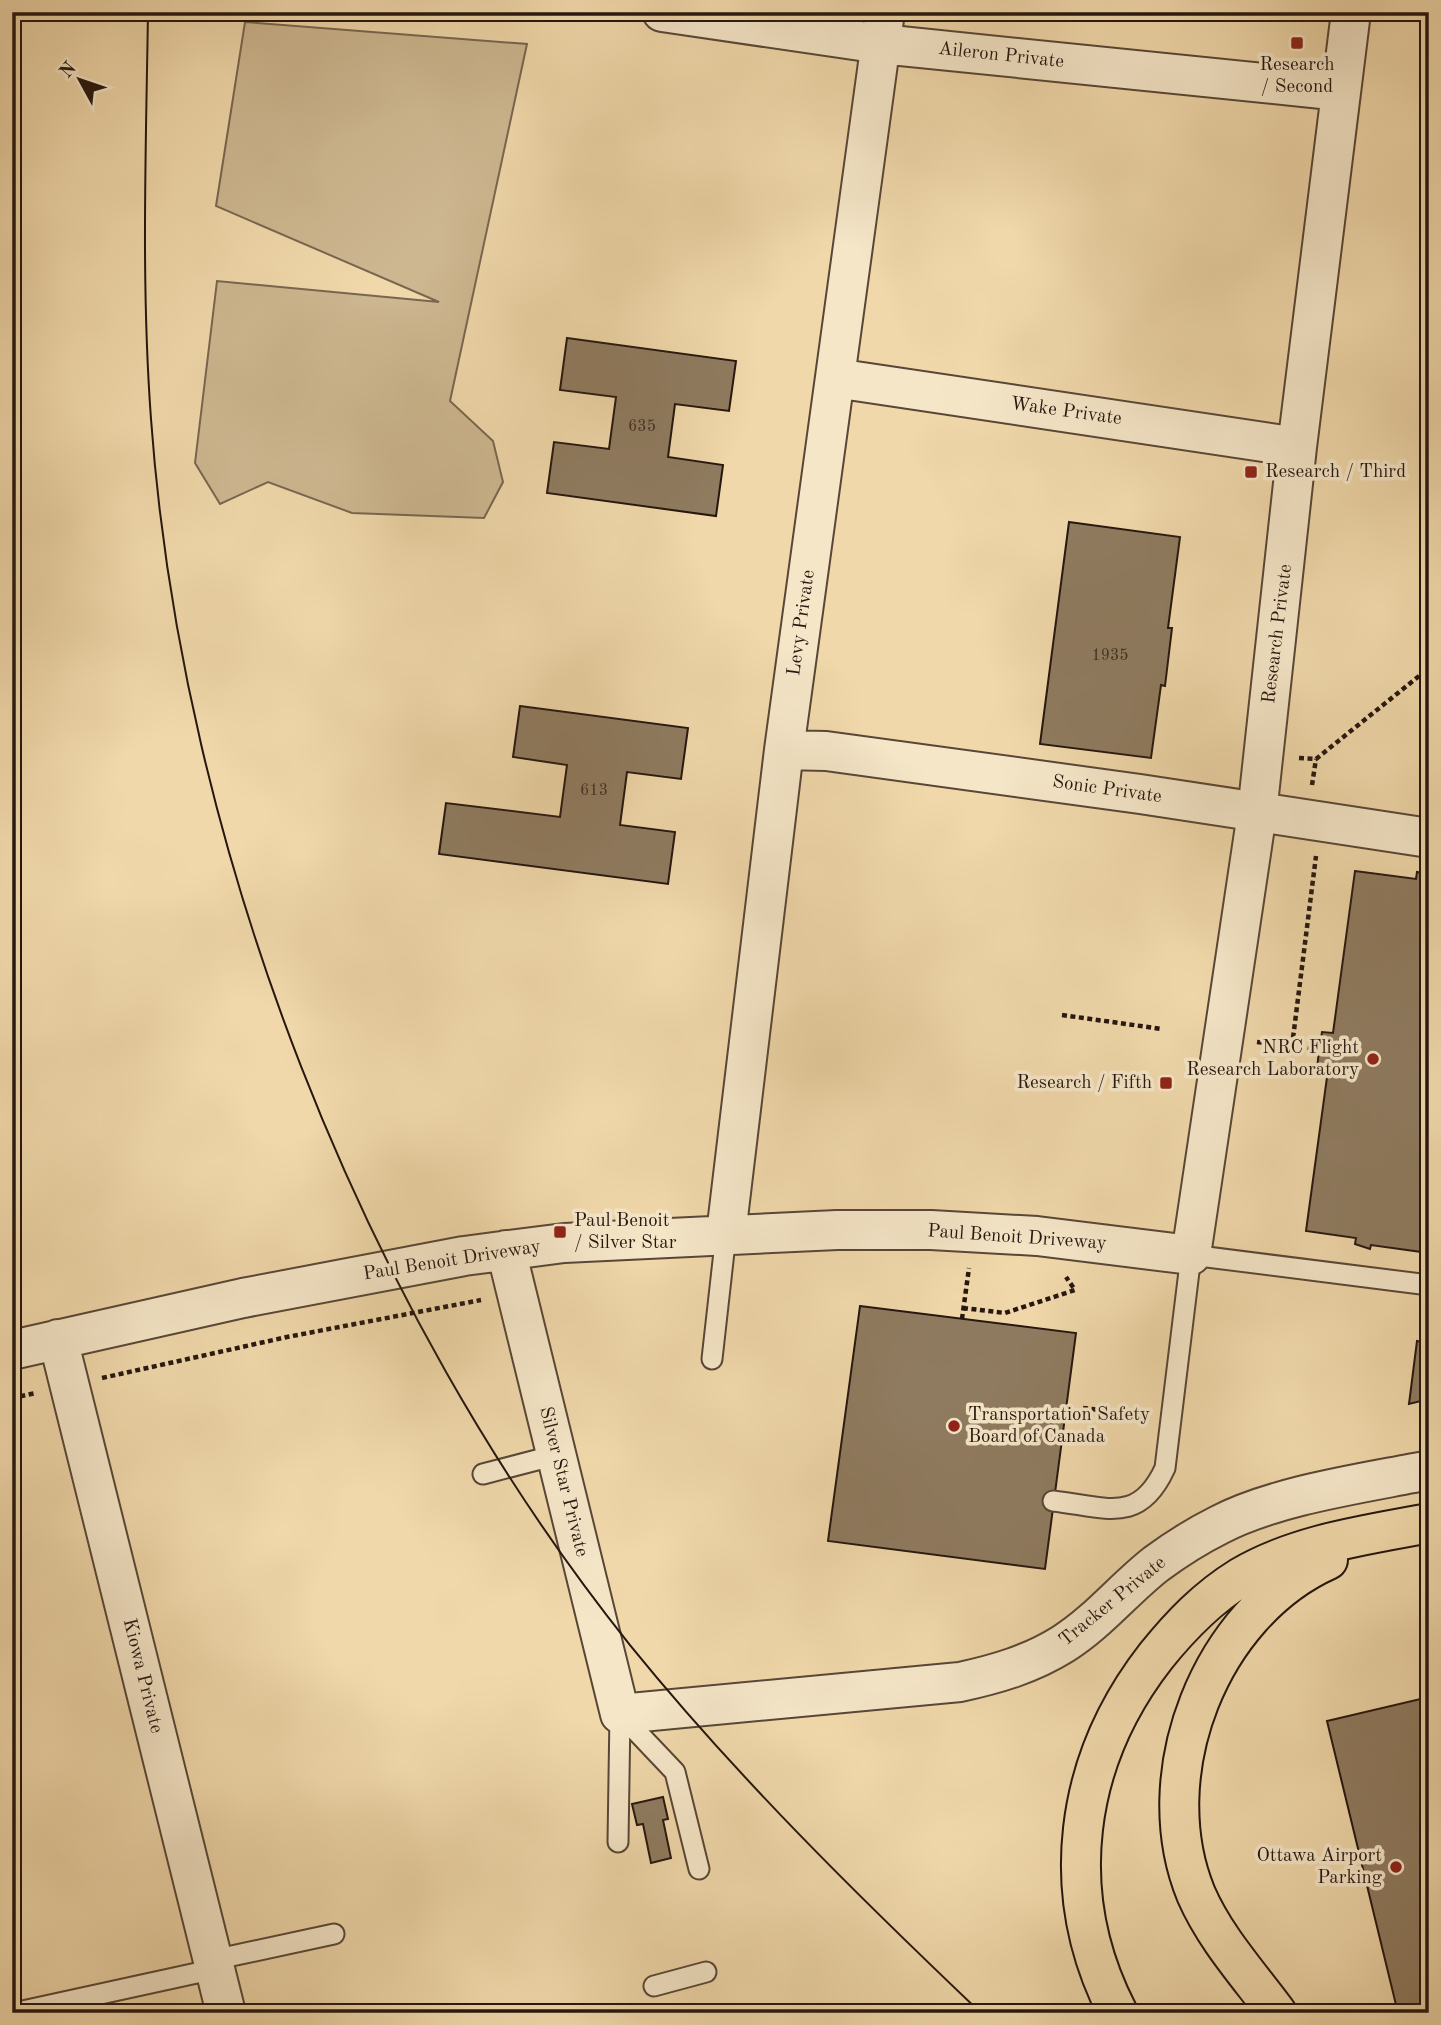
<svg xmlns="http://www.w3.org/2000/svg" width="1441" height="2025" viewBox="0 0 1441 2025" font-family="'Old Standard TT',serif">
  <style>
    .green { fill: #cdb790; stroke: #796650; stroke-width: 2 }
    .building { fill: #8f7b60; stroke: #25160f; stroke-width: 2 }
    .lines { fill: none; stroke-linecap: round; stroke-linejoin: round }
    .service-casing { stroke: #584636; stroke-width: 23 }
    .minor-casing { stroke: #584636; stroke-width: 42 }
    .trunk-casing { stroke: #25160f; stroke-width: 42 }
    .path { stroke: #25160f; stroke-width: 4.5; stroke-dasharray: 5 3.5; stroke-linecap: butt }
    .service { stroke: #f5e6c8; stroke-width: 19 }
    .minor { stroke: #f5e6c8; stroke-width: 38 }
    .trunk { stroke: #f0d8aa; stroke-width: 38 }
    .tram { stroke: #25160f; stroke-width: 2 }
    .poi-dot { fill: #8f2418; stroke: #f5e6c8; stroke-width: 2.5 }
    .labels { text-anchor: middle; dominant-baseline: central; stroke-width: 7; stroke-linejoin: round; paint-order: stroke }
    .number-label { font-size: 16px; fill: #402f23 }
    .street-label { font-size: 19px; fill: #25160f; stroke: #f5e6c8 }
    .poi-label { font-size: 19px; fill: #25160f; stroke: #f5e6c8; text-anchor: start }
  </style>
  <rect width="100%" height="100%" fill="#f0d8aa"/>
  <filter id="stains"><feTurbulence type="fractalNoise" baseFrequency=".00286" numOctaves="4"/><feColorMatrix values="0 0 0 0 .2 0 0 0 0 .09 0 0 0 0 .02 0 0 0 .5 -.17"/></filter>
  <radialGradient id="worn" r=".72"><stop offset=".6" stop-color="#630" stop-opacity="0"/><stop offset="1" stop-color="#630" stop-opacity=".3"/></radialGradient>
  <!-- green -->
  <path class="green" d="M245 22 527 44 450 401 493 441 503 482 484 518 352 513 268 482 220 504 195 463 217 281 439 302 216 206Z"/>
  <!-- building -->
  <path class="building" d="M567 338 736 361 729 411 675 404 668 457 723 465 716 516 547 493 554 442 609 449 616 397 560 390Z
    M1069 522 1180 537 1168 628H1172L1165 686 1161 685 1151 758 1040 744Z
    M520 706 688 728 681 779 627 772 620 825 675 832 668 884 439 854 446 803 560 817 567 765 513 757Z
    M1355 871 1416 879 1417 872 1429 874V1253L1371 1245 1370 1249 1355 1244 1356 1238 1306 1231 1328 1070 1317 1069 1319 1050 1322 1032 1333 1033Z
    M860 1306 1076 1333 1045 1569 828 1541Z
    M1417 1341 1429 1343V1399L1409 1404Z
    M1429 1697V2013H1398L1327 1721Z
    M663 1797 668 1819 663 1820 671 1858 651 1863 643 1824 637 1825 632 1804Z"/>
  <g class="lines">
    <defs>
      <path id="service" d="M712 1359 726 1234
        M483 1474 556 1455
        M1053 1501C1106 1507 1139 1525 1165 1468L1191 1255 1429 1285
        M620 1714 675 1772 699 1869
        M618 1842 620 1714
        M213 1960 334 1934
        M654 1986 706 1972
        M18 2012 215 1969"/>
      <path id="minor" d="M662 12 881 44 1341 91
        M835 378 1297 447
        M784 750 826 751 1140 794 1429 838
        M726 1234 784 750 885 12
        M506 1250 620 1714 960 1682C997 1674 1031 1664 1063 1644 1098 1622 1124 1589 1156 1564 1175 1550 1197 1536 1219 1525 1276 1495 1365 1483 1429 1470
        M58 1339 226 2013
        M12 1350 243 1298 464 1256 564 1243 837 1230H931L1037 1236 1191 1255 1257 813 1297 447 1351 12"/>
      <path id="trunk" d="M1118 2013C1056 1893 1074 1761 1156 1656 1181 1625 1207 1598 1241 1577 1297 1544 1366 1535 1429 1523
        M1277 2013C1249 1975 1215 1938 1196 1894 1147 1774 1210 1613 1328 1560"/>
    </defs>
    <!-- service casing -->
    <use href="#service" class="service-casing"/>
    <!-- minor casing -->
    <use href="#minor" class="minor-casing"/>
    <!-- trunk casing -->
    <use href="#trunk" class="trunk-casing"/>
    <!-- path -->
    <path class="path" d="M1299 758 1316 759 1429 668
      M1312 785 1316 759
      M1062 1015 1162 1029
      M1257 1042 1319 1050
      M1292 1046 1316 856
      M963 1308 1005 1313 1075 1290 1066 1277
      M962 1319 969 1268
      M102 1378 287 1337 481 1300
      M12 1398 36 1393
      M1083 1408 1145 1415"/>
    <!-- service -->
    <use href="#service" class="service"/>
    <!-- minor -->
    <use href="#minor" class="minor"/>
    <!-- trunk -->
    <use href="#trunk" class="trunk"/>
    <!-- tram -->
    <path class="tram" d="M148 12C146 147 141 284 151 419 182 848 361 1309 630 1645 737 1777 858 1896 981 2013"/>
  </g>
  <!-- markers -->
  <g class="poi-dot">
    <rect x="1290" y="36" width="14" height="14" rx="3.5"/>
    <rect x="1244" y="465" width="14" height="14" rx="3.5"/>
    <circle cx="1373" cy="1059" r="7"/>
    <rect x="1159" y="1076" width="14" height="14" rx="3.5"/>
    <rect x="553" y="1225" width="14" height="14" rx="3.5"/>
    <circle cx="954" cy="1426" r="7"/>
    <circle cx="1396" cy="1867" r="7"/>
  </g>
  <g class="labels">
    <!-- number labels -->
    <g class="number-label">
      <text x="642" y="427">635</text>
      <text x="1110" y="656">1935</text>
      <text x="594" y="791">613</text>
    </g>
    <!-- street labels -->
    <g class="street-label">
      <text transform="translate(1001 56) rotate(6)">Aileron Private</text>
      <text transform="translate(1066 412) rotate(8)">Wake Private</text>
      <text transform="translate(802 623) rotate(-82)">Levy Private</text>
      <text transform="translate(1278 634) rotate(-83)">Research Private</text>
      <text transform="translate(1107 790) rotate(8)">Sonic Private</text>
      <text transform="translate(1017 1238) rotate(4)">Paul Benoit Driveway</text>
      <text transform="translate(452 1261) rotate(-9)">Paul Benoit Driveway</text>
      <text transform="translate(563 1482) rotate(76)">Silver Star Private</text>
      <text transform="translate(1113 1602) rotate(-39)">Tracker Private</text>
      <text transform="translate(142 1676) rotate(76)">Kiowa Private</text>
    </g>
    <!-- poi labels -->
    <g class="poi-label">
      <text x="1297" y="65" text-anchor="middle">Research<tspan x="1297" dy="22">/ Second</tspan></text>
      <text x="1265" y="472">Research / Third</text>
      <text x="1359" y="1048" text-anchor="end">NRC Flight<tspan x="1359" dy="22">Research Laboratory</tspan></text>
      <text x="1152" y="1083" text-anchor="end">Research / Fifth</text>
      <text x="574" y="1221">Paul Benoit<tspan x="574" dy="22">/ Silver Star</tspan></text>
      <text x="968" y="1415">Transportation Safety<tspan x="968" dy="22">Board of Canada</tspan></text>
      <text x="1382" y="1856" text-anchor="end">Ottawa Airport<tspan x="1382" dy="22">Parking</tspan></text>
    </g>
  </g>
  <!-- margin -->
  <rect width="1441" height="2025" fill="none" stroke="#f0d8aa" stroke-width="42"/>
  <rect x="14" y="14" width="1413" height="1997" fill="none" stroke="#25160f" stroke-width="3.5"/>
  <rect x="21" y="21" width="1399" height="1983" fill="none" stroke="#25160f" stroke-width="2"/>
  <!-- north arrow -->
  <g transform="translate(80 80) rotate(310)" stroke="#f5e6c8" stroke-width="5" paint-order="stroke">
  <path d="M0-5L12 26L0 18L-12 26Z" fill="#25160f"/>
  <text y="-10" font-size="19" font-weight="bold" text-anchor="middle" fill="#25160f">N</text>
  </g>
  <rect width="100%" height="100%" filter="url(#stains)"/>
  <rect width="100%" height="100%" fill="url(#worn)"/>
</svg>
